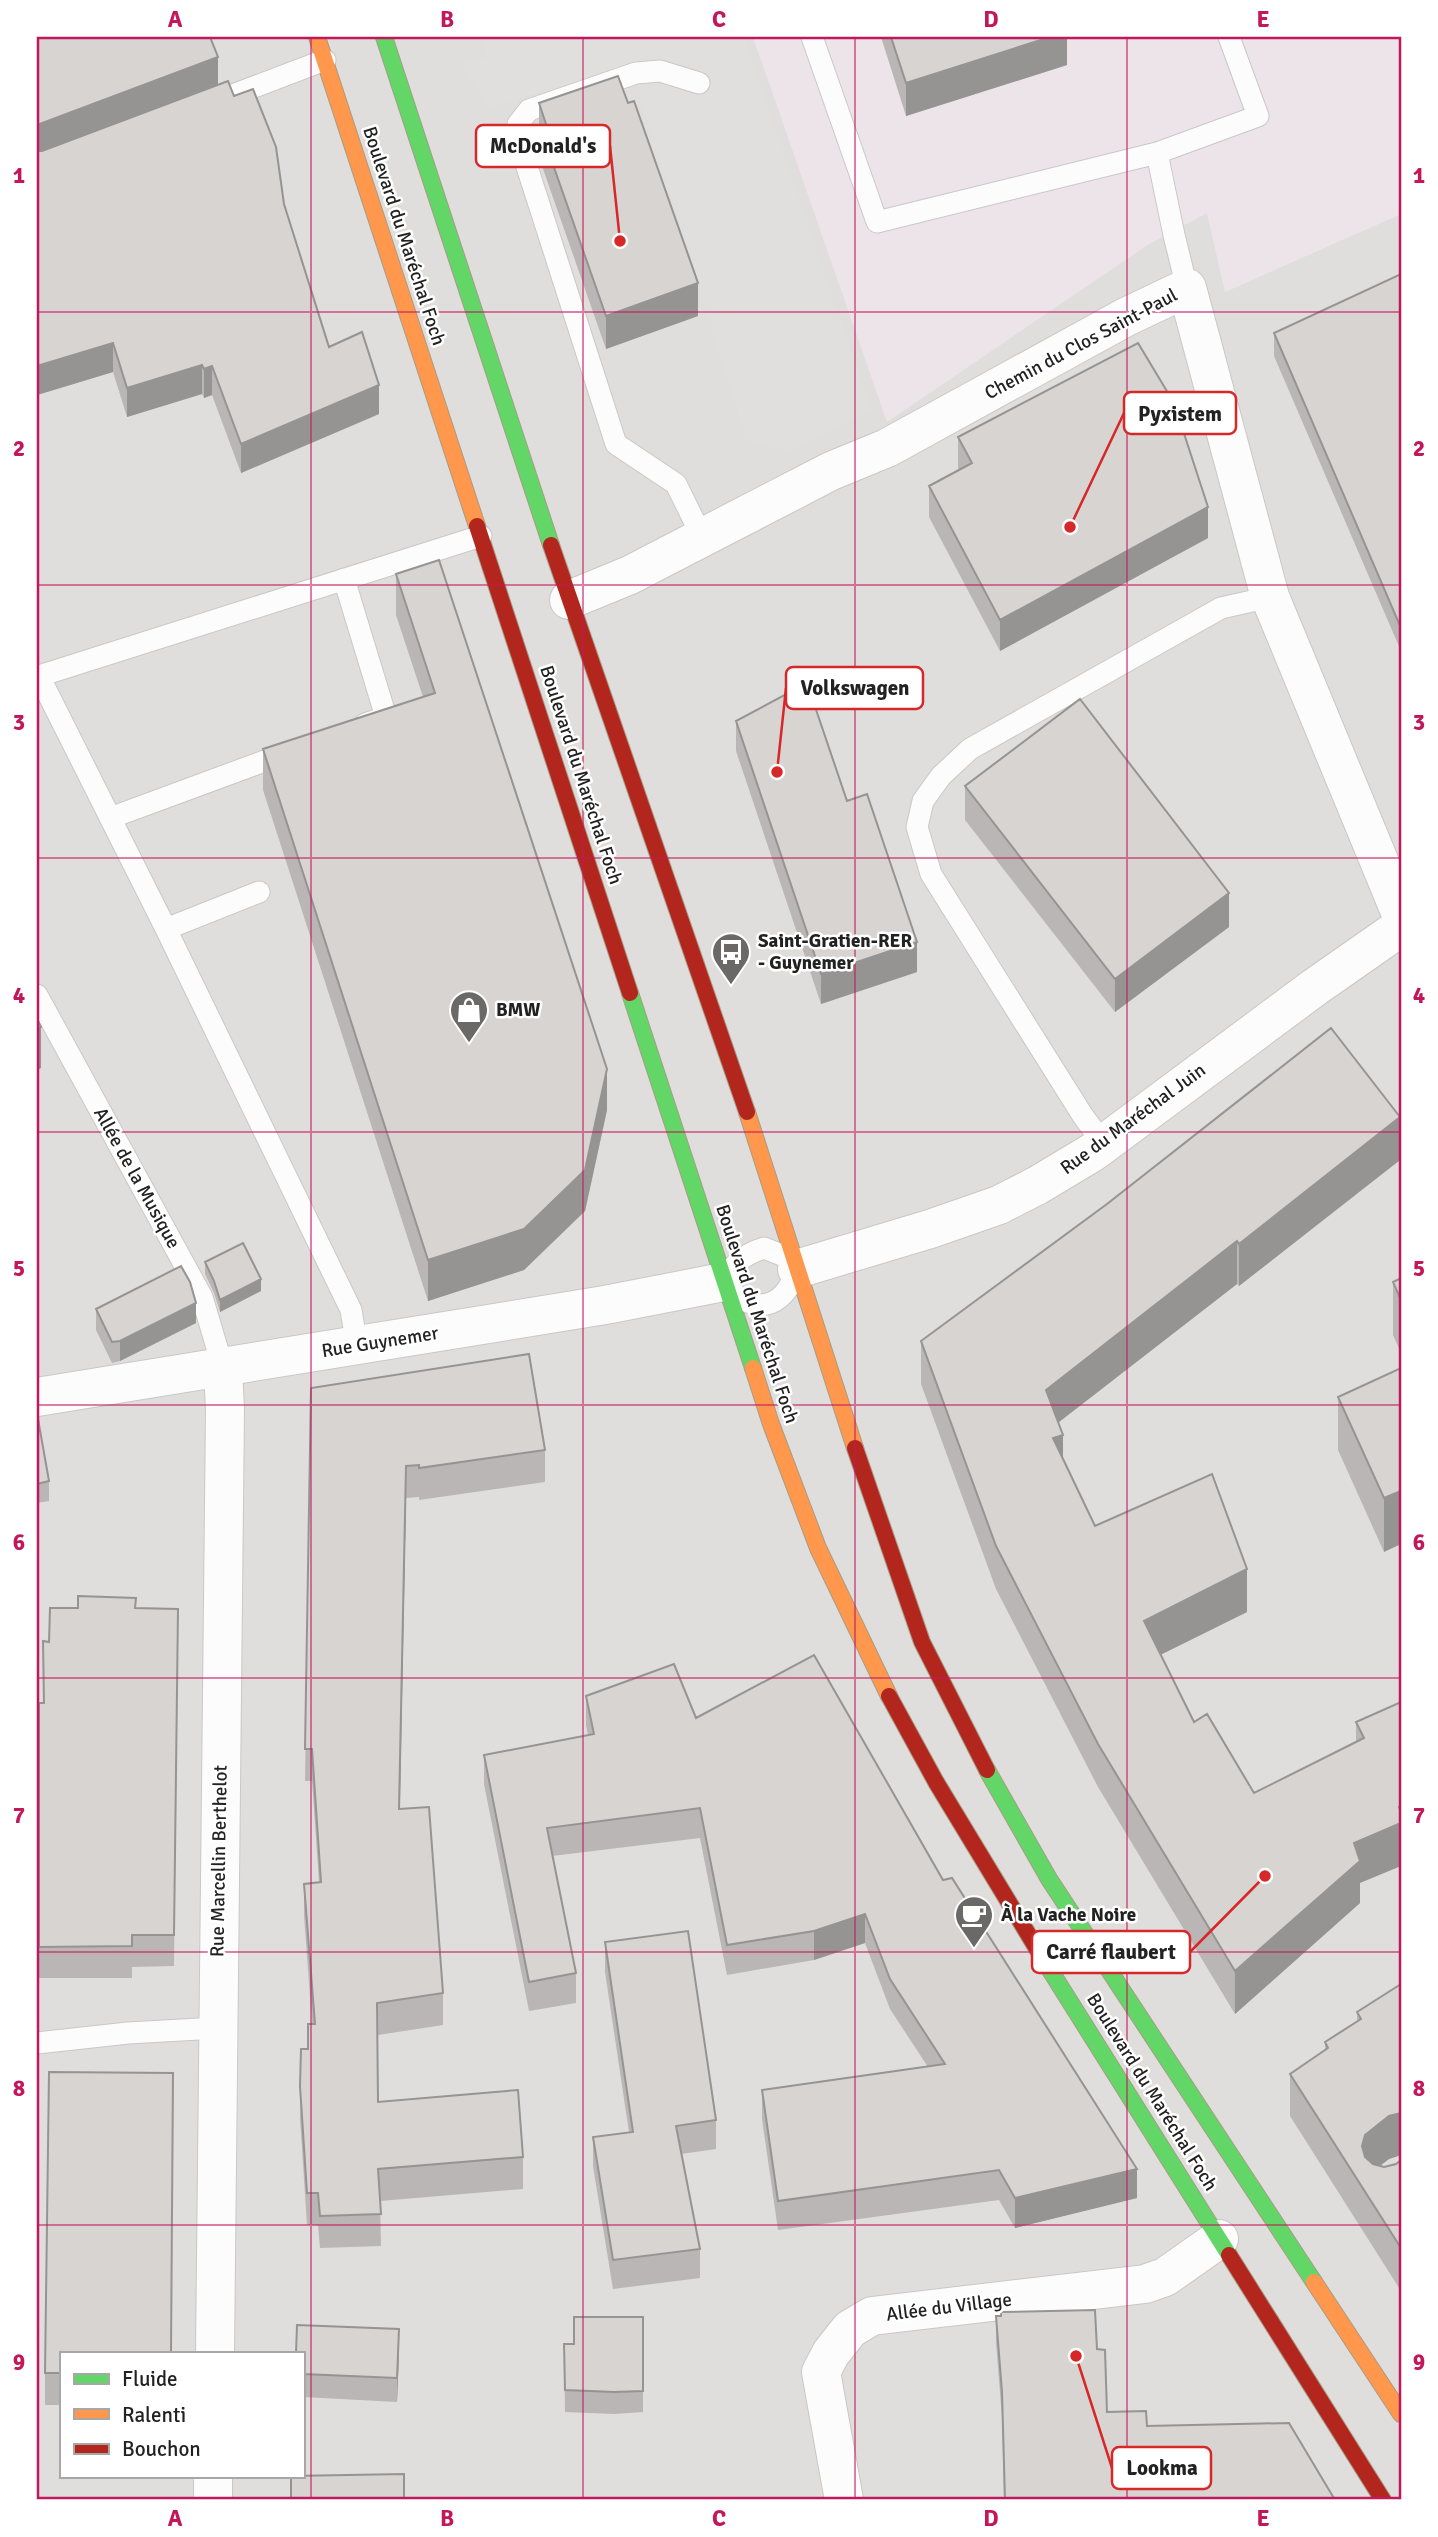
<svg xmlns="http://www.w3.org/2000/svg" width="1438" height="2537" viewBox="0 0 1438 2537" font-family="Signika,sans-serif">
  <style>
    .residential { fill: #dfdedc; fill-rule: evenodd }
    .industrial { fill: #ede4e9 }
    .parking { fill: #e0dfde }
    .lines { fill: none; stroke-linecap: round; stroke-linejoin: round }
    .lane-casing { stroke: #c9c8c7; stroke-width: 23 }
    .street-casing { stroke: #c9c8c7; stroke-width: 40 }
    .fast-casing { stroke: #a79c86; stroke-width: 18 }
    .slow-casing { stroke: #a79c86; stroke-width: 18 }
    .jam-casing { stroke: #a79c86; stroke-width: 18 }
    .lane { stroke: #fdfcfc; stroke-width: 21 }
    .street { stroke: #fdfcfc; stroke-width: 38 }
    .fast { stroke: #63d668; stroke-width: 16 }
    .slow { stroke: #ff974d; stroke-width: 16 }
    .jam { stroke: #b3261e; stroke-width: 16 }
    .wall { fill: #b9b6b5 }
    .shaded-wall { fill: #969493 }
    .building { fill: #d7d4d2; stroke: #969493; stroke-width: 2 }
    .grid { fill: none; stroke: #c2185b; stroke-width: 2; stroke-opacity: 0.55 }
    .labels { text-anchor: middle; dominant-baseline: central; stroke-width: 5; stroke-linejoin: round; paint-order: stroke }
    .street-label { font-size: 19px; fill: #222; stroke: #fff }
    .poi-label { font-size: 19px; font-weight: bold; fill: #222; stroke: #fff; text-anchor: start }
    .leader { fill: none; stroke: #d62828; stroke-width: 2.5 }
    .callout-dot { fill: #d62828; stroke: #fff; stroke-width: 2.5 }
    .callout { fill: #fff; stroke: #d62828; stroke-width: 2.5 }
    .callout-label { font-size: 21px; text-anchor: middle; font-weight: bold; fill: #222 }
    .neatline { fill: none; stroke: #c2185b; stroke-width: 2.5 }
    .grid-label { font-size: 23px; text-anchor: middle; font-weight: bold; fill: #c2185b }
  </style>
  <rect width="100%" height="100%" fill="#f0eeeb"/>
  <!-- residential -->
  <path class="residential" d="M37 37H1400L1401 2500H37ZM61 2353H303V2476H61Z"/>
  <!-- industrial -->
  <path class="industrial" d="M753 37H1401V214L1225 292 1207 213 1149 244 887 422Z"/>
  <!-- parking -->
  <path class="parking" d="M481 37H744L871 409 788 451 747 441 639 93 633 63 490 108 462 64 487 57Z"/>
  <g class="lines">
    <defs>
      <path id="lane" d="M812 37 877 222 1157 153 1258 116 1229 37
        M699 83 660 71 636 73 529 110 518 124 519 142 616 444 676 484 703 539
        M209 104 325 60
        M1157 153 1174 235 1187 288
        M344 579 386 717 365 724
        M110 818 289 752
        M166 929 259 892
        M37 995 202 1297 223 1368
        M1103 1143 1083 1116 931 874 917 827 923 801 941 776 970 749 1221 608 1270 597
        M764 1248 787 1257 797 1269C783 1312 751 1316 723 1282 733 1264 744 1254 764 1248Z
        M357 1346 351 1310 166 929 39 676 481 536
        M37 2043 128 2033 217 2028"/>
      <path id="street" d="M569 600 630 575 831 471 887 448 1126 317 1187 288 1270 597 1401 914
        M797 1269 930 1229 999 1205 1038 1185 1093 1152 1315 987 1401 927
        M37 1397 605 1305 723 1282
        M215 2353 225 1410 223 1368
        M213 2500V2476
        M844 2500 821 2372 831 2353 850 2329 872 2316 1145 2284 1165 2277 1219 2239"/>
      <path id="fast" d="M384 37 551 545
        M630 993 753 1368
        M987 1770 1049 1879 1314 2282
        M1045 1962 1229 2255"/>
      <path id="slow" d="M317 37 477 526
        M747 1112 855 1448
        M753 1368 771 1424 818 1548 889 1696
        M1314 2282 1401 2414"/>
      <path id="jam" d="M477 526 630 993
        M551 545 747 1112
        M855 1448 922 1642 987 1770
        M889 1696 936 1782 1045 1962
        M1229 2255 1383 2500"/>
    </defs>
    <!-- lane casing -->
    <use href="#lane" class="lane-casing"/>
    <!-- street casing -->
    <use href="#street" class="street-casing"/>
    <!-- fast casing -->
    <use href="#fast" class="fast-casing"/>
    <!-- slow casing -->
    <use href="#slow" class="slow-casing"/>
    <!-- jam casing -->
    <use href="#jam" class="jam-casing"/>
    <!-- lane -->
    <use href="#lane" class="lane"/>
    <!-- street -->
    <use href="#street" class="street"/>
    <!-- fast -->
    <use href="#fast" class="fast"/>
    <!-- slow -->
    <use href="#slow" class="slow"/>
    <!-- jam -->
    <use href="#jam" class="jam"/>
  </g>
  <!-- wall -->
  <path class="wall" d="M37 37 218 85 234 96 284 204 329 347 379 414 241 473 212 395 204 398 202 394 127 417 113 372 37 395Z
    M881 37H1067V65L906 116Z
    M539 103 698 316 606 349 542 166V146L539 136Z
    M1401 274V651L1274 356V333Z
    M958 437 1208 538 1000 651 929 517V486L959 470 958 468Z
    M396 574 607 1110 585 1211 524 1270 428 1301 263 790V749L423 697 396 615Z
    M736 721 847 801 917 972 821 1004 736 751Z
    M965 786 1229 927 1115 1012 965 820Z
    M1400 1160 1239 1286 1237 1284 1058 1423 1063 1458 1095 1526 1247 1612 1160 1655 1194 1722 1254 1793 1356 1742V1722L1401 1702 1360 1883V1903L1235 2014 1098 1787 996 1589 921 1384V1341Z
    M205 1262 261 1291 220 1312 214 1293 205 1274Z
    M1401 1278V1353L1393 1335V1282Z
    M96 1309 196 1323 120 1361 112 1363 96 1330Z
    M1401 1368 1384 1552 1338 1450V1397Z
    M311 1388 545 1450V1482L419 1500V1497L406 1498 400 1809 443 1993V2025L378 2035V2102L523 2157V2189L380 2201 381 2246 320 2248 318 2225H307L300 2118 301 2049H308L312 2024 304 1916V1884L319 1882 312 1781H305Z
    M37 1420 49 1481V1501L37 1503Z
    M136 1608 178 1609 174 1966 132 1967V1978H39V1703H44L43 1641 49 1642Z
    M586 1696 696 1718 943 1880 1137 2198 1015 2228 999 2200 778 2230 762 2119V2090L928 2067 890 2009 865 1943 814 1960 727 1975 700 1838 552 1856 576 1973V2003L529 2011 484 1784V1755L588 1735 586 1725Z
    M605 1942 716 2120V2149L681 2154 700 2249V2278L613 2289 593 2166V2137L629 2132 605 1972Z
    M1401 1984V2155L1389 2159 1380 2166 1384 2167 1396 2164 1401 2160V2291L1290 2116V2074L1325 2051V2042L1357 2021V2012Z
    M996 2316 1097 2349 1107 2412 1147 2426 1335 2500H1004L1002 2418 996 2342Z
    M643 2317V2412L614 2414 565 2412 564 2344H574Z
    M399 2352 397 2402 303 2397V2353Z
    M61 2353V2405H45V2373Z"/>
  <!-- shaded-wall -->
  <path class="shaded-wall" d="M1050 37H1067V65L906 116V83Z
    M218 57V86L37 154V125Z
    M698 283V316L606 349V316Z
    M113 343V372L37 395V366Z
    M202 365V394L127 417V388Z
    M212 366V395L204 398V369Z
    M379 385V414L241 473V444Z
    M1208 507V538L1000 651V620Z
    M1229 893V927L1115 1012V979Z
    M917 942V972L821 1004V974Z
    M41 1027V1068L37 1070V1029Z
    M607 1069V1110L585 1211 524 1270 428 1301V1260Z
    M1400 1117V1160L1239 1286V1244Z
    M1237 1241V1284L1046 1432V1390Z
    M261 1279V1291L220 1312V1300Z
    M196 1303V1323L120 1361V1341Z
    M1063 1435V1478L1053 1438Z
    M406 1466V1498L399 1841V1809Z
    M1401 1491V1544L1384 1552V1498Z
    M1247 1569V1612L1144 1663V1621Z
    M1401 1806V1866L1360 1883V1903L1235 2014V1971L1354 1843Z
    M865 1914V1943L814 1960V1931Z
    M1401 2113V2155L1389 2159 1365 2177 1362 2188V2146L1365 2135 1389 2116Z
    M1137 2169V2198L1015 2228V2198Z
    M399 2329V2352L397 2402V2378Z"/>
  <!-- building -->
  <path class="building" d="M37 37H210L218 57 37 125Z
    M891 37H1050L906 83Z
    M618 76 628 103 634 101 698 283 606 316 542 133 548 130 539 103Z
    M228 81 234 96 253 89 276 147 284 204 329 347 362 332 379 385 241 444 212 366 204 369 202 365 127 388 113 343 37 366V151H42Z
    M1401 274V628L1274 333Z
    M1138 343 1174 403 1208 507 1000 620 929 486 972 463 958 437Z
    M439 560 607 1069 585 1170 524 1229 428 1260 263 749 435 693 396 574Z
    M807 683 847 801 867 794 917 942 821 974 736 721Z
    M1080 699 1229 893 1115 979 965 786Z
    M37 1019 41 1027 37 1029Z
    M1331 1028 1400 1117 1239 1244 1237 1241 1046 1390 1063 1435 1053 1438 1095 1526 1212 1474 1247 1569 1144 1621 1194 1722 1207 1714 1254 1793 1364 1738 1356 1722 1401 1702V1806L1399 1807 1401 1812V1823L1354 1843 1360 1861 1235 1971 1098 1744 996 1546 921 1341 1107 1204Z
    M243 1243 261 1279 220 1300 214 1281 205 1262Z
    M181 1266 190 1282 196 1303 120 1341 112 1342 96 1309Z
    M1401 1278V1300L1393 1282Z
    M529 1354 545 1450 419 1468V1465L406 1466 399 1809 429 1807 443 1993 377 2003 378 2102 518 2090 523 2157 378 2169 381 2214 320 2216 318 2193H307L300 2086 301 2049H308V2024H315L304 1884 321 1882 312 1749H305L311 1388Z
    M1401 1368V1491L1384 1498 1338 1397Z
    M38 1419 49 1481 37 1484V1420Z
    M78 1596 136 1598 135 1608 178 1609 174 1935H132V1946L39 1947V1703H44L43 1641 49 1642 50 1608H78Z
    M814 1655 943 1880 952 1878 1137 2169 1015 2198 999 2170 778 2201 762 2090 945 2064 890 1979 865 1914 814 1931 727 1945 700 1808 547 1828 576 1973 529 1982 484 1755 594 1734 586 1696 674 1664 696 1718Z
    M688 1931 716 2120 676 2126 700 2249 613 2260 593 2137 633 2132 605 1942Z
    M1401 1984V2113L1389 2116 1365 2135 1362 2146 1365 2157 1373 2164 1384 2167 1396 2164 1401 2160V2248L1290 2074 1328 2048 1325 2042 1361 2019 1357 2012Z
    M49 2072 173 2073 171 2353H61V2373H45Z
    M1095 2310 1097 2349 1105 2350 1107 2412 1146 2411 1147 2426 1289 2423 1335 2500H1005L1002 2392 996 2316H1001V2312Z
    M574 2317H643V2391L614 2392 565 2390 564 2344H574Z
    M297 2325 399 2329 397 2378 303 2374V2353H296Z
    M404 2474V2500H291V2476Z"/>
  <!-- grid -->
  <path class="grid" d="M311 37V2500M583 37V2500M855 37V2500M1127 37V2500M37 312H1401M37 585H1401M37 858H1401M37 1132H1401M37 1405H1401M37 1678H1401M37 1952H1401M37 2225H1401"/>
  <!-- icons -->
  <defs>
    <symbol id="bus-pin" viewBox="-11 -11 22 30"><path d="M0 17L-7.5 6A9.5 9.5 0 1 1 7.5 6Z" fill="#6a6968" stroke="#fff"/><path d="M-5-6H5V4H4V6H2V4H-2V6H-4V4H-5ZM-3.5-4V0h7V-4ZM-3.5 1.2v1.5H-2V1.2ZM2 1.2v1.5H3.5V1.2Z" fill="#fff"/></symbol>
    <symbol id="shop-pin" viewBox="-11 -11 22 30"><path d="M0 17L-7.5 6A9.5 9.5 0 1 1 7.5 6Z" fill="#6a6968" stroke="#fff"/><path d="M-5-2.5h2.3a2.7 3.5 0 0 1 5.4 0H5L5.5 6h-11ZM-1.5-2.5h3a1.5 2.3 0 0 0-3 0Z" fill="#fff"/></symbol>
    <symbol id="cafe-pin" viewBox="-11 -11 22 30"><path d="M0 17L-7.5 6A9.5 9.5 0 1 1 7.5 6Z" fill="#6a6968" stroke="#fff"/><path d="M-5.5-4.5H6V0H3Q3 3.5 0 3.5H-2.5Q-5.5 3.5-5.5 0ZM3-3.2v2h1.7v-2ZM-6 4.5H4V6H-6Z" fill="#fff"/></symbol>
  </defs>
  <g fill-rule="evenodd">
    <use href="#bus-pin" x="709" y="930" width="44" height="60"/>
    <use href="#shop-pin" x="447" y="988" width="44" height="60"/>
    <use href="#cafe-pin" x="952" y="1893" width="44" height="60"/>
  </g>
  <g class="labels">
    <!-- street labels -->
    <g class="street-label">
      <text transform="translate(404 236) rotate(72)">Boulevard du Maréchal Foch</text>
      <text transform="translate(1081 344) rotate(-28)">Chemin du Clos Saint-Paul</text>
      <text transform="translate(581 775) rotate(72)">Boulevard du Maréchal Foch</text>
      <text transform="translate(1133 1119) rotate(-36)">Rue du Maréchal Juin</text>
      <text transform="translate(137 1178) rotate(61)">Allée de la Musique</text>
      <text transform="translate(757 1314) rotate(72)">Boulevard du Maréchal Foch</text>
      <text transform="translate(380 1342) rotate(-9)">Rue Guynemer</text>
      <text transform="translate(219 1861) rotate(-89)">Rue Marcellin Berthelot</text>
      <text transform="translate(1152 2092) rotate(58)">Boulevard du Maréchal Foch</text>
      <text transform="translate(949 2307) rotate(-7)">Allée du Village</text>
    </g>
    <!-- poi labels -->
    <g class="poi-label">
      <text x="758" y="941">Saint-Gratien-RER<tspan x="758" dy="22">- Guynemer</tspan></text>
      <text x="496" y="1010">BMW</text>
      <text x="1001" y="1915">À la Vache Noire</text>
    </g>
  </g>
  <!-- callouts -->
  <path class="leader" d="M620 241L610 146M1070 527L1124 413M777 772L786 688M1265 1876L1190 1952M1076 2356L1112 2468"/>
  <g class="callout-dot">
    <circle cx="620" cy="241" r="7"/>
    <circle cx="1070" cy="527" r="7"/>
    <circle cx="777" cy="772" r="7"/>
    <circle cx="1265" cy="1876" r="7"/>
    <circle cx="1076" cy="2356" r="7"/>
  </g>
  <g class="callout">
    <rect x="476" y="125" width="134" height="42" rx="7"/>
    <rect x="1124" y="392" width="112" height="42" rx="7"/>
    <rect x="786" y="667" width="137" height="42" rx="7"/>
    <rect x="1032" y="1931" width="158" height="42" rx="7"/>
    <rect x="1112" y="2447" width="99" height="42" rx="7"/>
  </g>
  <g class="callout-label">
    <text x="543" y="153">McDonald's</text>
    <text x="1180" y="421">Pyxistem</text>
    <text x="855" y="695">Volkswagen</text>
    <text x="1111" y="1959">Carré flaubert</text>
    <text x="1162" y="2475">Lookma</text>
  </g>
  <!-- border -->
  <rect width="1438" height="2537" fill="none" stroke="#ffffff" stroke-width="77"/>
  <!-- legend -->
  <rect x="60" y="2352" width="245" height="126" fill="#ffffff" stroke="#a7a7a7" stroke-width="2"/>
  <rect x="74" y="2374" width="35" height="10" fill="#63d668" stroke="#a7a7a7" stroke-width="2"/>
  <text x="122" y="2386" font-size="21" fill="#222222">Fluide</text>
  <rect x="74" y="2409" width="35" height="10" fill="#ff974d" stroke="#a7a7a7" stroke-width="2"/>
  <text x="122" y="2422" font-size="21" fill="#222222">Ralenti</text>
  <rect x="74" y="2444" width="35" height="10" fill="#b3261e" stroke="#a7a7a7" stroke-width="2"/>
  <text x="122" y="2456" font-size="21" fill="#222222">Bouchon</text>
  <rect x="38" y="38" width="1362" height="2460" class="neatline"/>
  <g class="grid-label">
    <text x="175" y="27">A</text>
    <text x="447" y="27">B</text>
    <text x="719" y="27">C</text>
    <text x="991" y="27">D</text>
    <text x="1263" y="27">E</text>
    <text x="19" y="183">1</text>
    <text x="1419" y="183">1</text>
    <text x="19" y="456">2</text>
    <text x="1419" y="456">2</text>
    <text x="19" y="730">3</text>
    <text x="1419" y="730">3</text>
    <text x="19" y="1003">4</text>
    <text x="1419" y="1003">4</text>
    <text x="19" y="1276">5</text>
    <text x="1419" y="1276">5</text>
    <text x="19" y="1550">6</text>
    <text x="1419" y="1550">6</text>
    <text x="19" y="1823">7</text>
    <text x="1419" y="1823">7</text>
    <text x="19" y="2096">8</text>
    <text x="1419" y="2096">8</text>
    <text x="19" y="2370">9</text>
    <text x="1419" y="2370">9</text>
    <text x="175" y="2526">A</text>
    <text x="447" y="2526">B</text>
    <text x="719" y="2526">C</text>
    <text x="991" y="2526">D</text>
    <text x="1263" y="2526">E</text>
  </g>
</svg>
